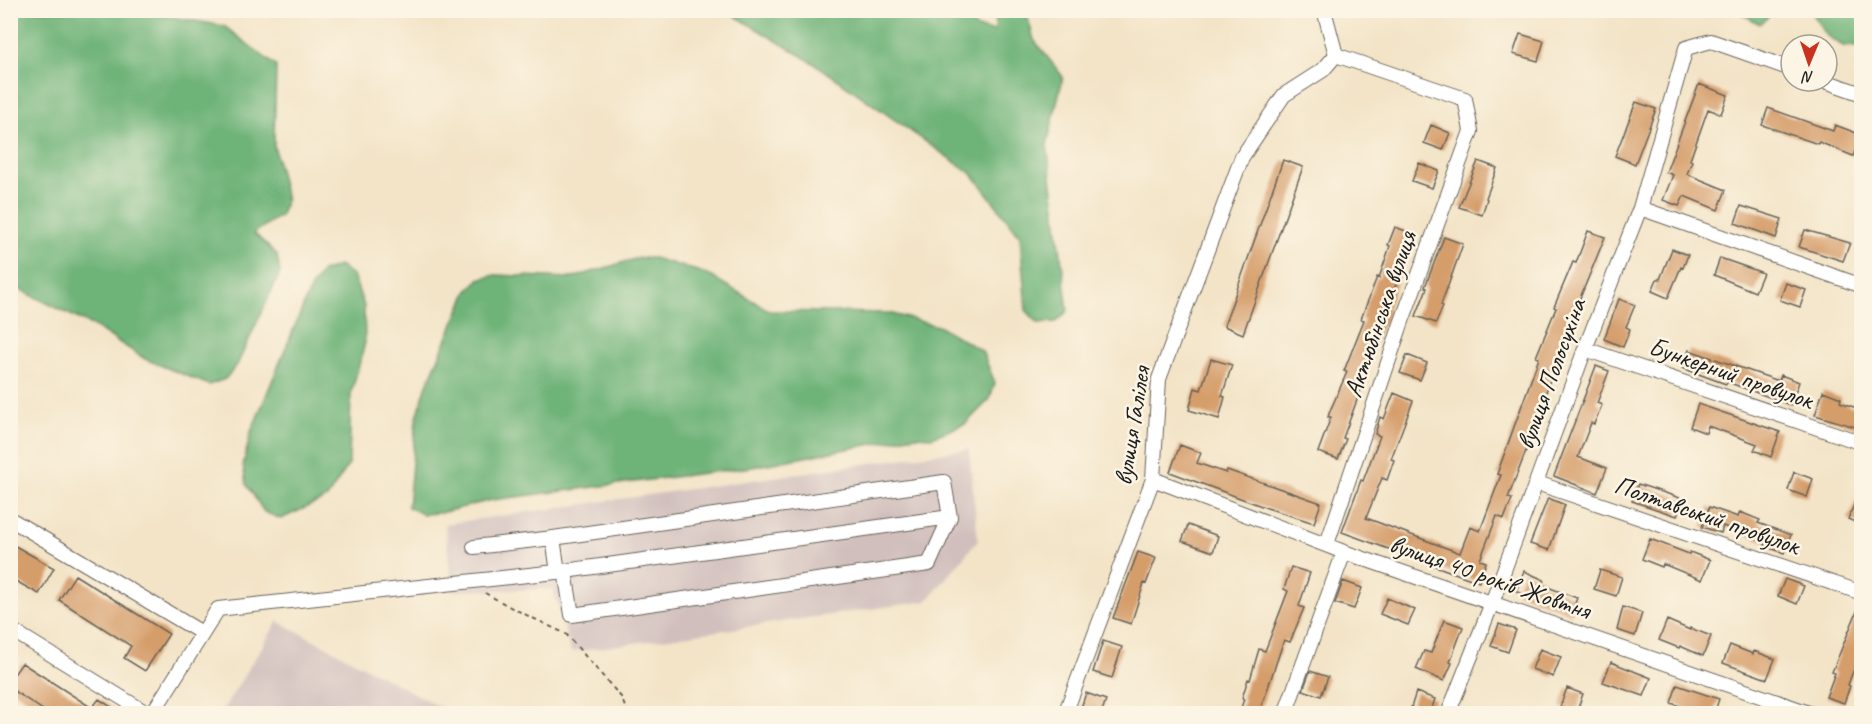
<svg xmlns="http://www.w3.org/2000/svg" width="1872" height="724" viewBox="0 0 1872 724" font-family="Caveat,sans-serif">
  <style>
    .industrial { fill: #d1bfbd }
    .forest { fill: #6eb378; stroke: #45684a; stroke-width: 1.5 }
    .building { fill: #d59d6a }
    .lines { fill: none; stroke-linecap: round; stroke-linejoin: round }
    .minor-casing { stroke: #676258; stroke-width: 16 }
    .path { stroke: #676258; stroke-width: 2; stroke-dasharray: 4.5 4.5; stroke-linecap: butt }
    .minor { stroke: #fff; stroke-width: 14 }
    .labels { text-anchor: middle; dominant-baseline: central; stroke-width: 5; stroke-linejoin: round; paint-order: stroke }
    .street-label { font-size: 26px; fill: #1c1c1c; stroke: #fcf5e5 }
  </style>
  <rect width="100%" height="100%" fill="#fcf5e5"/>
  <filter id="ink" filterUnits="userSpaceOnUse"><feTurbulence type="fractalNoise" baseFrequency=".0167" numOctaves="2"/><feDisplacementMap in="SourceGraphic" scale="12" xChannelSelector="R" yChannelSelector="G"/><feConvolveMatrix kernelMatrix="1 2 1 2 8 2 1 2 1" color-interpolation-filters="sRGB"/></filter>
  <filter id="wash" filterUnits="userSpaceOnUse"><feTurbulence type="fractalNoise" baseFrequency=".008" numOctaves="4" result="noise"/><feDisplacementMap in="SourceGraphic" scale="24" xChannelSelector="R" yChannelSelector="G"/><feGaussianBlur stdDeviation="1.35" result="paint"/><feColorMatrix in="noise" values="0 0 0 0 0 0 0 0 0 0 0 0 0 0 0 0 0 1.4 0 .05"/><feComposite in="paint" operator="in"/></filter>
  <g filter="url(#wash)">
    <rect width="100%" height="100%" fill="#f3e4c7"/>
    <!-- industrial -->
    <path class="industrial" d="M969 449 978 540 927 601 571 652 553 589 452 591 445 524Z
      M278 621 451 713H221Z"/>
    <!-- forest -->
    <path class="forest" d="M10 11H138L224 26 276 66 274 145 286 200 281 215 254 233 277 255 280 273 237 365 225 379 209 385 145 359 97 328 11 285Z
      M727 11H953L977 28 995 31 996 11H1026L1034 40 1063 77 1047 145 1068 311 1056 322 1038 323 1026 310 1020 236 973 175 818 66Z
      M1684 11H1775L1760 24 1737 11 1697 16Z
      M1810 11H1861V47L1843 46 1827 36Z
      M638 258H654L707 274 770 311 889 313 941 327 982 351 995 383 989 400 965 424 932 437 915 436 752 467 492 500 440 513 423 514 408 507 416 421 426 387 467 292 479 279 495 275 572 278Z
      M339 266 353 275 364 306 365 343 351 394 349 464 327 498 281 519 264 512 246 484 243 465 251 432 311 287 322 272Z"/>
    <g id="blocks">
      <!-- building -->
      <path class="building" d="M1520 34 1544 41 1538 61 1513 54Z
        M1699 84 1728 95 1721 114 1708 109 1690 160 1692 161 1687 174 1726 190 1718 210 1684 196 1679 206 1663 200 1673 175 1666 172Z
        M1636 102 1656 109 1635 164 1615 156Z
        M1768 108 1833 131 1835 125 1862 135 1853 156 1819 142 1818 144 1762 125Z
        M1431 125 1450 133 1443 150 1424 143Z
        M1283 160 1303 167 1243 334 1224 326Z
        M1478 161 1497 168 1486 198 1487 199 1482 215 1459 207Z
        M1419 163 1439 171 1432 188 1412 181Z
        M1741 206 1782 219 1776 238 1735 223Z
        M1395 227 1414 234 1387 310 1389 311 1384 327 1382 326 1361 380 1364 381 1343 438 1346 439 1338 459 1318 452 1331 417H1328L1330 411 1347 372 1344 371 1364 320 1361 319 1377 277 1379 278 1390 246 1388 245Z
        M1805 230 1850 243 1843 261 1799 247Z
        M1588 231 1605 237 1569 325H1571L1549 383 1531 438 1508 498 1512 499 1504 519 1497 516 1480 560 1486 562 1479 582 1342 532 1361 480 1363 481 1380 436 1375 434 1380 417 1384 419 1394 393 1413 401 1391 459 1394 460 1387 480 1382 478 1366 518 1460 553 1470 527 1480 531 1501 475 1497 474 1539 358 1536 357 1556 308 1554 307 1573 262 1576 263Z
        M1444 237 1463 244 1441 305 1443 306 1436 323 1416 316 1427 288 1425 287Z
        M1672 249 1688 255 1683 268 1681 267 1668 298 1652 291 1657 279H1660Z
        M1720 258 1763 273 1755 292 1714 275Z
        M1786 283 1806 290 1800 307 1780 300Z
        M1619 299 1635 305 1626 327 1630 329 1623 347 1604 339Z
        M1689 350 1779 381 1781 375 1799 382 1791 405 1727 382 1726 384 1682 368Z
        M1407 355 1427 363 1420 380 1400 373Z
        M1211 359 1232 365 1222 396 1225 397 1219 419 1189 410 1195 388 1201 390Z
        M1596 366 1609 371 1597 403 1602 405 1594 424 1591 423 1578 457 1607 468 1597 493 1554 476Z
        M1823 391 1841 398 1840 402 1862 410V429L1815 415Z
        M1698 404 1780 432 1771 457 1754 450 1757 444 1733 435 1708 426 1706 433 1690 427Z
        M1180 445 1201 453 1197 463 1226 473 1227 470 1321 503 1314 523 1267 508 1170 472Z
        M1794 472 1813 479 1807 497 1788 490Z
        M1638 484 1683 499 1677 516 1632 501Z
        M1861 488H1862V525L1848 519Z
        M1548 498 1565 505 1549 550 1530 544Z
        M1709 507 1738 517 1740 512 1760 520 1758 523 1791 535 1784 553 1765 546 1766 542 1723 526 1721 533 1702 527Z
        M1188 525 1218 536 1213 552 1182 541Z
        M1650 539 1689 554 1690 552 1710 560 1702 580 1663 564 1662 567 1642 559Z
        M10 543 54 568 39 594 10 578Z
        M1138 552 1156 558 1146 584 1144 583 1131 624 1113 618Z
        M1291 567 1310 573 1299 606 1304 608 1290 642 1284 640 1259 714H1239L1244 699 1242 698 1248 679 1250 680 1259 649 1265 651 1288 591 1284 589Z
        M1600 570 1622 577 1616 596 1594 589Z
        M1524 571 1544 580 1542 585 1577 598 1571 614 1516 591Z
        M75 575 169 634 145 671 124 658 131 646 59 600Z
        M1785 579 1804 586 1797 604 1778 596Z
        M1343 581 1362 588 1354 609 1335 603Z
        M1387 598 1415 610 1408 625 1380 614Z
        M1860 604 1862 660 1858 658 1848 685 1850 686 1844 703 1826 697 1835 673 1832 672Z
        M1623 607 1642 613 1635 636 1617 630Z
        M1444 620 1463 627 1450 662 1452 663 1444 681 1416 669 1424 651 1431 653Z
        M1667 620 1690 630V628L1711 636 1703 656 1680 646 1679 648 1659 640Z
        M1499 624 1516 630 1508 652 1491 646Z
        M1103 641 1122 647 1112 678 1093 672Z
        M1730 645 1753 654 1754 651 1775 659 1767 679 1723 663Z
        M1540 649 1561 657 1553 677 1532 669Z
        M1611 662 1651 678 1644 696 1603 682Z
        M22 663 92 708 99 699 122 714H49L10 688V680Z
        M1310 671 1328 677 1321 696 1303 690Z
        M1677 685 1719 699 1714 714H1702L1671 703Z
        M1567 688 1583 694 1576 713 1560 707Z
        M1416 692 1435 699 1430 714H1409Z
        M1086 693 1106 700 1101 714H1079Z"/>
    </g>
  </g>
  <g filter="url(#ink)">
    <use href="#blocks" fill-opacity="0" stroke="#676258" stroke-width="1.5"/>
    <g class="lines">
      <defs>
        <path id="minor" d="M1825 81 1862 94
          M1640 208 1862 286
          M1585 349 1862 443
          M1153 479 1344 552 1812 714
          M1537 483 1862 593
          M10 519 202 633
          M553 538 558 572
          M1327 544 1401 324 1471 131 1465 99 1336 55
          M474 547 553 538 944 482 950 517 929 564 572 615 565 571
          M10 629 148 714
          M152 714 218 609 565 571 950 517
          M1065 714 1153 479 1159 379 1242 157 1284 95 1323 70 1336 55 1324 10
          M1285 714 1344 552
          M1448 714 1492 603 1585 349 1640 208 1686 48 1711 41 1791 69"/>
      </defs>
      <!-- minor casing -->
      <use href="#minor" class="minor-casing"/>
      <!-- path -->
      <path class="path" d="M485 593 512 608 566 634 621 697 628 714"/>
      <!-- minor -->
      <use href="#minor" class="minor"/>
    </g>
  </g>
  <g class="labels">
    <!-- street labels -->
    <g class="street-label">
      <text transform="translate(1380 314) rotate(-71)">Актюбінська вулиця</text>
      <text transform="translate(1731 373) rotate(19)">Бункерний провулок</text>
      <text transform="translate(1551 374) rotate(-70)">вулиця Полосухіна</text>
      <text transform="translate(1132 426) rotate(-81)">вулиця Галілея</text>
      <text transform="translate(1707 515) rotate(19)">Полтавський провулок</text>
      <text transform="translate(1490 577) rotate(19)">вулиця 40 років Жовтня</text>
    </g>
  </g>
  <!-- margin -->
  <rect width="1872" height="724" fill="none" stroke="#fcf5e5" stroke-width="36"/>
  <!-- north arrow -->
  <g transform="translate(1809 63) rotate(182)"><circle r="28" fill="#fcf5e5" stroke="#a29e95" stroke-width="1.5"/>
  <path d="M0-4.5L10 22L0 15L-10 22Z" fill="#c8321e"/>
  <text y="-9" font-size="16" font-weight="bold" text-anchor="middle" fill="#1c1c1c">N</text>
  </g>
</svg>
